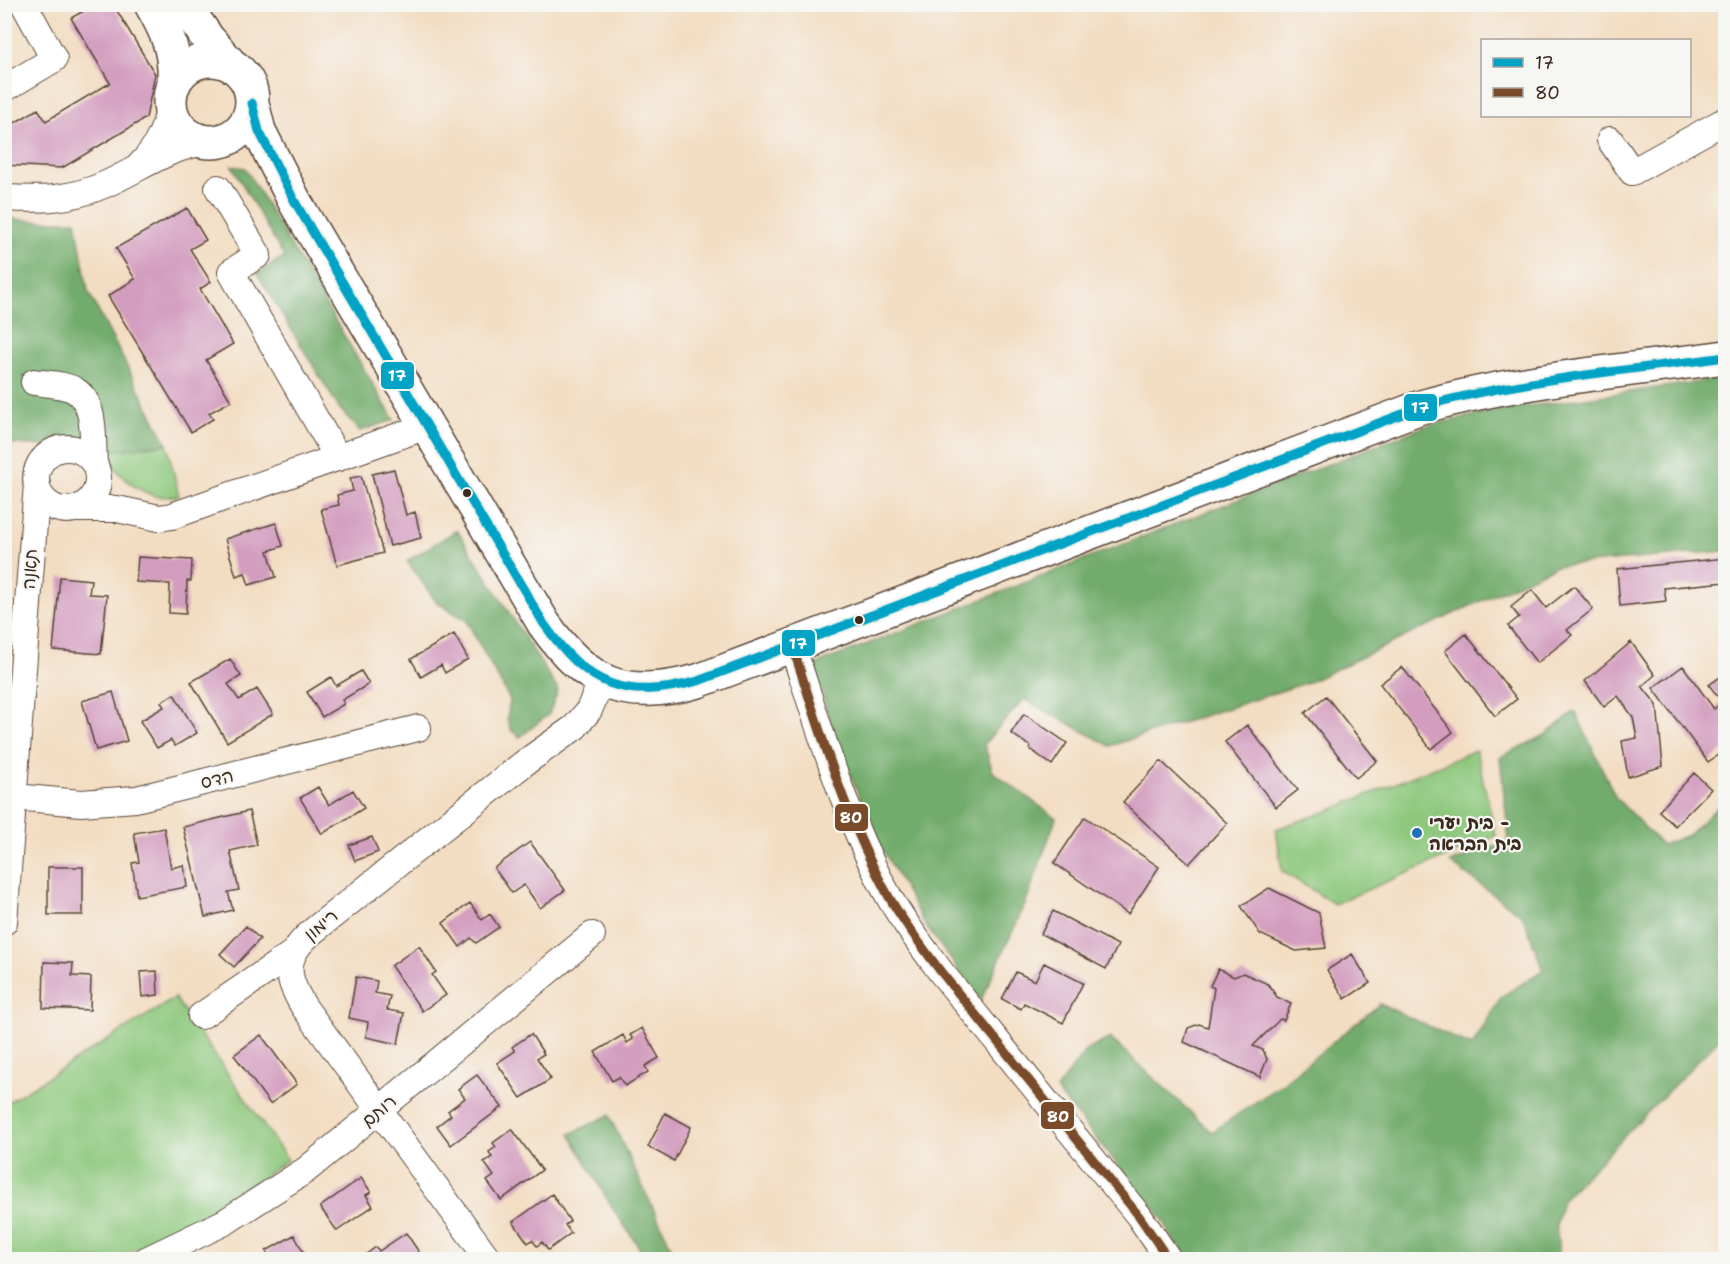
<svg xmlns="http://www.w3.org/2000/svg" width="1730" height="1264" viewBox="0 0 1730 1264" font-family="'Shantell Sans','Playpen Sans Hebrew',sans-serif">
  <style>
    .green { fill: #8dc87d; stroke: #64794e; stroke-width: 1.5 }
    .forest { fill: #72ac6c; stroke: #566b45; stroke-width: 1.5 }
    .building { fill: #d39dbf }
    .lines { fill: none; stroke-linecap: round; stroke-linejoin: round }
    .minor-casing { stroke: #574537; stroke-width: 28 }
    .major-casing { stroke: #574537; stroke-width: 36 }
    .minor { stroke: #fff; stroke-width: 26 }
    .major { stroke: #fff; stroke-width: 33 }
    .bus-1-casing { stroke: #f6f6f2; stroke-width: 14 }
    .bus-2-casing { stroke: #f6f6f2; stroke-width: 14 }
    .bus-1 { stroke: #03a3c5; stroke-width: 9 }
    .bus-2 { stroke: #7a4b2a; stroke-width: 9 }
    .bus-dot { fill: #3b2a1e; stroke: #f6f6f2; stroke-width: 2 }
    .poi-dot { fill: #1f6fb2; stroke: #f6f6f2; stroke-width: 2 }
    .labels { text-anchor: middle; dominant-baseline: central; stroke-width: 4.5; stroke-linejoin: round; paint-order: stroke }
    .street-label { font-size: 18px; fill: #3b2a1e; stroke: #f6f6f2 }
    .poi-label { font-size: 18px; font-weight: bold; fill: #3b2a1e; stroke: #f6f6f2; text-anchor: start }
    .line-badge { stroke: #f6f6f2; stroke-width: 2 }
    .badge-label { font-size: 16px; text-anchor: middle; font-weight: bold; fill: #fff }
  </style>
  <rect width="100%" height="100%" fill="#f6f6f2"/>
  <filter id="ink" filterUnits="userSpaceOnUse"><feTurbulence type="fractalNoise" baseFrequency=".0167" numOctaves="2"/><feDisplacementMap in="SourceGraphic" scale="12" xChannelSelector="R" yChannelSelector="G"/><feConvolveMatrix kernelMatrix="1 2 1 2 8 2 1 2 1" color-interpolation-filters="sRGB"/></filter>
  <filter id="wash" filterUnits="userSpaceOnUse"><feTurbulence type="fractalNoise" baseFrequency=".008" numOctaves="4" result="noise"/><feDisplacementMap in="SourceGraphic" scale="24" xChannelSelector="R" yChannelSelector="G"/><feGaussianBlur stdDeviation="1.35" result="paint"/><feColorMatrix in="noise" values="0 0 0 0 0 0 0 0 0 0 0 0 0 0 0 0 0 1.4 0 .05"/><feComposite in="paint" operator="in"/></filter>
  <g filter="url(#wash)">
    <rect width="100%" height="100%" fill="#f3ddc2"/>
    <!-- green -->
    <path class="green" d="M167 444 179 496C171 496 162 498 155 496 134 489 113 473 107 451Z
      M1476 750 1496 836 1334 904 1282 871 1276 829 1328 811Z
      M175 998 288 1160 205 1215 158 1240 113 1259 5 1260V1104Z"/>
    <!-- forest -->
    <path class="forest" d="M232 166 245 168 394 420 360 431 339 408 257 273 284 257Z
      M4 218 38 221H76L88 291 167 444 107 451 5 443Z
      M1725 378V551L1555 566 1309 682 1110 746 1024 699 984 744 993 772 1056 818 1026 902 981 1000 925 925 874 834 833 730 814 665 1426 426 1495 411Z
      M457 530 558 690 549 714 520 737 511 730 507 719 510 700 466 620 436 602 407 561Z
      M1575 711 1616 798 1662 845 1688 835 1725 800V1033L1562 1200 1556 1225 1560 1259H1183L1163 1220 1056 1090 1085 1051 1110 1038 1212 1132 1283 1083 1380 1004 1472 1046 1501 997 1543 970 1523 916 1450 863 1509 841 1500 757 1545 735Z
      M609 1115 677 1259H647L611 1206 570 1134Z"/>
    <g id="blocks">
      <!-- building -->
      <path class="building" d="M78 4H113L155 74 146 118 62 168 4 165V129L38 109 46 121 110 83 71 18 82 12Z
        M187 208 206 240 190 249 211 282 200 289 233 344 206 360 231 401 209 413 213 419 191 432 108 296 135 279 116 248Z
        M394 469 406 515 415 512 421 538 390 546 372 474Z
        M361 476 383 553 337 565 321 509 339 505 337 495 353 491 350 478Z
        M276 523 283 546 268 551 276 577 249 585 245 573 236 576 225 539Z
        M138 557 192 560 191 581H187L186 614 169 613 170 584 136 582Z
        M1726 558V582L1664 588 1666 601 1620 606 1617 569Z
        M60 577 91 580 89 594 107 595 101 654 53 650Z
        M1574 586 1593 609 1567 630 1572 635 1537 663 1508 626 1519 617 1511 607 1532 590 1546 608Z
        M454 634 468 659 445 673 441 665 421 677 411 659Z
        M1466 634 1517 699 1495 716 1445 651Z
        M1631 642 1655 675 1642 686 1657 705 1663 766 1628 777 1622 741 1637 738 1633 717 1618 696 1604 707 1585 681Z
        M230 659 241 676 228 684 239 700 257 689 273 714 227 742 191 682Z
        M1683 666 1714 709 1722 702 1709 685 1726 673V749L1708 762 1653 688Z
        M1402 667 1453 732 1431 749 1380 684Z
        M361 671 369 684 342 700 344 704 322 717 307 692 331 677 336 686Z
        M113 692 127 741 96 750 82 701Z
        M174 694 197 733 175 746 171 740 157 748 140 721 164 707 161 702Z
        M1326 696 1377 761 1356 778 1305 713Z
        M1024 714 1067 743 1052 765 1030 749 1031 747 1011 733Z
        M1247 725 1298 790 1276 807 1225 742Z
        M1161 761 1227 823 1189 864 1123 802Z
        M1694 773 1711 789 1675 826 1659 811Z
        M318 787 329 805 353 790 364 808 322 834 300 798Z
        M249 811 257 845 230 851 239 890 228 892 233 910 205 917 183 827Z
        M1085 817 1159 867 1128 914 1054 863Z
        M164 828 171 868 184 865 187 887 137 896 132 863 139 862 134 833Z
        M372 837 378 852 355 861 349 845Z
        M530 842 565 890 540 908 524 885 512 893 494 868Z
        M48 867H83V915H48Z
        M1269 888 1319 913 1326 948 1296 951 1260 934 1241 906Z
        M470 903 482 920 490 914 499 927 476 943 471 938 460 947 443 923Z
        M1053 911 1118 945 1106 969 1041 934Z
        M246 926 260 939 234 967 220 954Z
        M419 946 436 972 432 975 446 995 422 1011 391 966Z
        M1352 954 1370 983 1345 999 1327 970Z
        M44 962 73 963 72 976 91 977 90 1010 43 1008Z
        M1044 963 1083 983 1063 1023 1024 1003 1021 1009 1002 999 1016 972 1035 981Z
        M1218 969 1234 977 1243 973 1268 984 1277 997 1291 1004 1284 1020 1280 1019 1253 1046 1263 1050 1267 1059 1260 1077 1184 1042 1188 1028 1199 1024 1208 1027 1214 988 1210 986Z
        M157 971 158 995 142 997 140 972Z
        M356 977 377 981 375 993 390 996 387 1010 404 1013 398 1044 366 1037 368 1022 349 1018Z
        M642 1028 659 1058 645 1066 648 1072 625 1086 619 1077 612 1081 595 1052 623 1035 627 1043 633 1039 630 1035Z
        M531 1034 544 1054 537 1058 551 1079 521 1098 497 1063 515 1051 512 1047Z
        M261 1035 297 1084 270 1104 234 1055Z
        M477 1075 502 1107 451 1145 437 1126 451 1115 448 1111 465 1098 458 1089Z
        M665 1113 691 1127 674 1161 648 1147Z
        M512 1129 542 1170 501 1200 487 1181 494 1176 484 1162 492 1157 489 1152 496 1147 493 1143Z
        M361 1178 371 1192 366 1195 373 1206 337 1231 320 1207Z
        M552 1194 570 1221 565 1225 571 1233 548 1250 542 1242 537 1246 532 1240 528 1243 513 1222Z
        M406 1233 419 1252 411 1258 412 1260H358L376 1247 379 1251Z
        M294 1235 308 1260H270L266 1251Z"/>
    </g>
  </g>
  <g filter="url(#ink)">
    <use href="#blocks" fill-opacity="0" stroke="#574537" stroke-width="1.5"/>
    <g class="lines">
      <defs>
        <path id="minor" d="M4 89 54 59 24 4
          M1610 140 1632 172 1726 120
          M140 165C159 146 167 125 171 99
          M218 188 258 255 231 272 338 458
          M4 198C41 200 69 200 104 185 139 170 170 145 209 142
          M34 382C47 384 66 384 76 391 97 405 92 441 94 463
          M36 479a31 31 0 1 1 62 0a31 31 0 1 1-62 0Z
          M78 509H117L159 518 172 516 427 426
          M792 645C820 730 845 818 889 897 904 923 923 948 941 972L1139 1216 1169 1260
          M14 797 81 803 136 799 418 728
          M4 922 37 484
          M201 1016 293 953
          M146 1260 225 1222 306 1170 592 935
          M489 1260 304 1007C284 975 283 956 313 931L523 764 575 727 589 710 602 680"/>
        <path id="major" d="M151 4C167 32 176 51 174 84
          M184 4 208 39 232 66
          M170 101a41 41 0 1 1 82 0a41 41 0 1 1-82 0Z
          M252 103 259 131 295 202 544 624C588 686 624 701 698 681L1421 407C1520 379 1624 371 1726 357"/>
      </defs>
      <!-- minor casing -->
      <use href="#minor" class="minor-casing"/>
      <!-- major casing -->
      <use href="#major" class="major-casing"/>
      <!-- minor -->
      <use href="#minor" class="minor"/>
      <!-- major -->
      <use href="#major" class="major"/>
      <defs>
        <path id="bus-1" d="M252 103 259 131 295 202 544 624C588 686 624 701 698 681L1421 407C1520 379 1624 371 1726 357"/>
        <path id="bus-2" d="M792 645C820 730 845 818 889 897 904 923 923 948 941 972L1139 1216 1169 1260"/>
      </defs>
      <!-- bus-1 casing -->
      <use href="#bus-1" class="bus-1-casing"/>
      <!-- bus-2 casing -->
      <use href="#bus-2" class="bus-2-casing"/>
      <!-- bus-1 -->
      <use href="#bus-1" class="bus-1"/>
      <!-- bus-2 -->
      <use href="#bus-2" class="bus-2"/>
    </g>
  </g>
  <!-- markers -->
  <g class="bus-dot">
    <circle cx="467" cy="493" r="5"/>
    <circle cx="859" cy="620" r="5"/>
  </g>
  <circle class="poi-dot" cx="1417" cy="833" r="6"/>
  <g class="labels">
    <!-- street labels -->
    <g class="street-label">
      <text transform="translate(30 569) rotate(-86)">תאנה</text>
      <text transform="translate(217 779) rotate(-14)">הדס</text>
      <text transform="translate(321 925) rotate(-40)">רימון</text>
      <text transform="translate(379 1111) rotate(-40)">רותם</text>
    </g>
    <!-- poi labels -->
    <g class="poi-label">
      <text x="1429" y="823">בית יערי -<tspan x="1429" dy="21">בית הבראה</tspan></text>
    </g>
  </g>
  <g class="line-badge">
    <rect x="380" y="361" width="35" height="29" rx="6" fill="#03a3c5"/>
    <rect x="1403" y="393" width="35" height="29" rx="6" fill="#03a3c5"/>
    <rect x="781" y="629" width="35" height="28" rx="6" fill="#03a3c5"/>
    <rect x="834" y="803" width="35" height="29" rx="6" fill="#7a4b2a"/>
    <rect x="1040" y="1101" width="35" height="29" rx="6" fill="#7a4b2a"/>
  </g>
  <g class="badge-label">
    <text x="397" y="381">17</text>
    <text x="1420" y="413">17</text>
    <text x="798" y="649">17</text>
    <text x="851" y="823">80</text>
    <text x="1058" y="1122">80</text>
  </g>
  <!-- margin -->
  <rect width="1730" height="1264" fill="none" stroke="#f6f6f2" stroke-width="24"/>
  <!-- legend -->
  <rect x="1481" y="39" width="210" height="78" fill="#f6f6f2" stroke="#aba49d" stroke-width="1.5"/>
  <rect x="1493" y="58" width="30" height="9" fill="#03a3c5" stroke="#aba49d" stroke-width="1.5"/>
  <text x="1535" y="69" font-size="18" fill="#3b2a1e">17</text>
  <rect x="1493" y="88" width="30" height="9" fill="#7a4b2a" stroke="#aba49d" stroke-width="1.5"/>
  <text x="1535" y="99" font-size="18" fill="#3b2a1e">80</text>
</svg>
